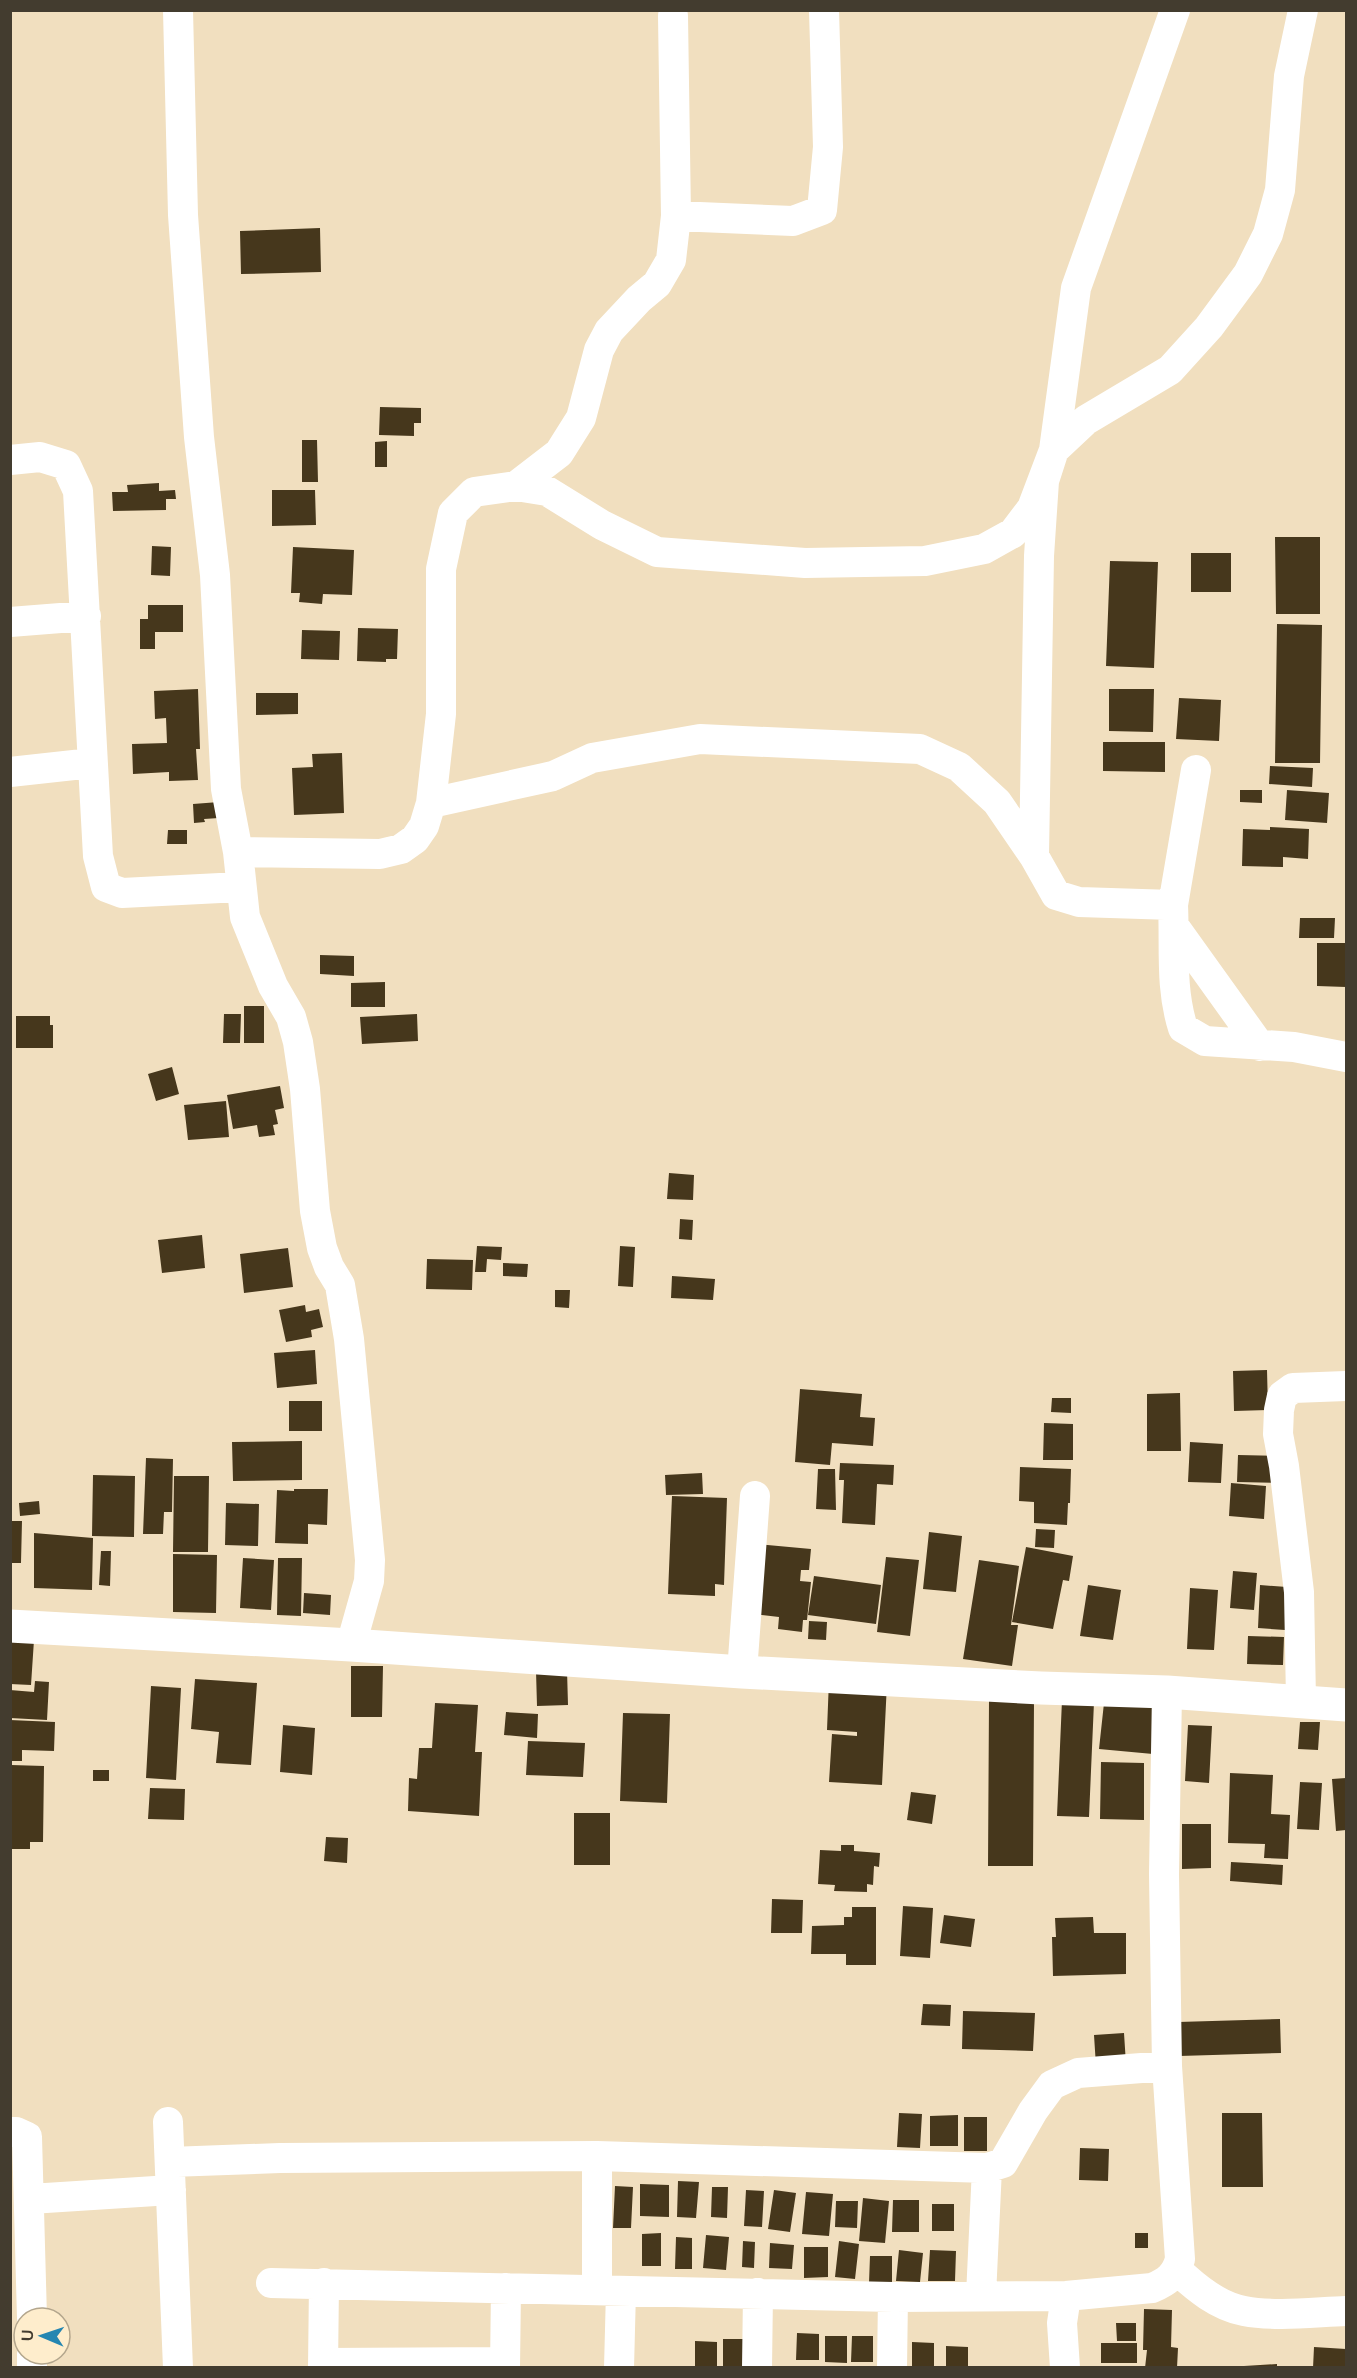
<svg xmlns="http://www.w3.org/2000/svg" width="1357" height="2378" viewBox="0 0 1357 2378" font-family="Mulish,sans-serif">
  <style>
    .building { fill: #46371c }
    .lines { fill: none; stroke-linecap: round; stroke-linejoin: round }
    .minor { stroke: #fff; stroke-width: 30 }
    .secondary { stroke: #fff; stroke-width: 33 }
  </style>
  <rect width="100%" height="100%" fill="#f1dfbf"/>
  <!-- building -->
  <path class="building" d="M320 228 321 272 241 274 240 231Z
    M380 407 421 408V423H414V436L379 435Z
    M302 440H317L318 482H302Z
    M387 441V467H375V442Z
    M159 483V491L175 490 176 499H166V510L113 511 112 492H128L127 485Z
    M272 490H315L316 525 272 526Z
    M1275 537H1320V614H1276Z
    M152 546 171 547 170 576 151 575Z
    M293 547 354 550 352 595 323 594 322 604 299 602 300 593H291Z
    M1191 553H1231V592H1191Z
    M1110 561 1158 562 1154 668 1106 666Z
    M148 605H183V632H155V649H140V619H148Z
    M1277 624 1322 625 1320 763H1275Z
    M358 628 398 629 397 659H386V662L357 661Z
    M302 630 340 631 339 660 301 659Z
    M198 689 200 749H196L198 780 169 781V772L133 774 132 744 167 743 166 718 155 719 154 691Z
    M1109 689H1154L1153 732 1109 731Z
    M256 693H298V714L256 715Z
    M1179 698 1221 700 1219 741 1176 739Z
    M1103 742H1165V772L1103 771Z
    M342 753 344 813 294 815 292 768 313 767 312 754Z
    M1270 766 1313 768 1312 787 1269 784Z
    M1240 790H1262V803L1240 802Z
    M1287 790 1329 793 1327 823 1285 820Z
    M219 802V818L204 819 205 822 194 823 193 804Z
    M1270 827 1309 829 1308 859 1283 857V867L1242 866 1243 829 1270 830Z
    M168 830H187V844H167Z
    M1300 918H1335L1334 938H1299Z
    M1317 943H1346V987L1317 986Z
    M320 955 354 956V976L320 974Z
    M385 982V1007H351V983Z
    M244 1006H264V1043H244Z
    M224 1014H241L240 1043H223Z
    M417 1014 418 1041 362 1044 360 1017Z
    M16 1016H50V1025H53V1048H16Z
    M172 1067 179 1094 156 1101 148 1074Z
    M280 1086 284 1108 275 1110 278 1124 273 1125 275 1135 259 1137 257 1125 233 1129 227 1095Z
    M226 1101 229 1137 188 1140 184 1105Z
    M669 1173 694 1175 693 1200 667 1199Z
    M680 1219 693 1220 692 1240 679 1239Z
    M202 1235 205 1268 162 1273 158 1240Z
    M477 1246 502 1247 501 1260 487 1259 486 1272H475Z
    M620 1246 635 1247 633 1287 618 1286Z
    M288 1248 293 1287 244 1293 240 1254Z
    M427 1259 473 1260 472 1290 426 1289Z
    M503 1263 528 1264 527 1277 503 1276Z
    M672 1276 715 1279 713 1300 671 1298Z
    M555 1290H570L569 1308 555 1307Z
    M305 1305 306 1312 319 1309 323 1327 311 1330 312 1337 286 1342 279 1310Z
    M315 1350 317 1384 277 1388 274 1353Z
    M1267 1370 1268 1410 1234 1411 1233 1371Z
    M800 1389 862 1394 860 1417 875 1418 873 1446 832 1443 830 1465 795 1462Z
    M1180 1393 1181 1451H1147V1394Z
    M1052 1398H1071V1413L1051 1412Z
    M289 1401H322V1431H289Z
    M1044 1423 1073 1424V1460H1043Z
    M302 1441V1480L233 1481 232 1442Z
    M1190 1442 1223 1444 1221 1483 1188 1482Z
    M1238 1455 1282 1456 1281 1483 1237 1482Z
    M146 1458 173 1459 172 1512H164L163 1534H143Z
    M840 1463 894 1465 893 1485 877 1484 875 1525 842 1523 844 1480H839Z
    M1020 1467 1071 1469 1070 1503H1068L1067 1525 1034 1523V1502L1019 1501Z
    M818 1469H835L836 1510 816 1509Z
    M702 1473 703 1494 666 1495 665 1475Z
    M93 1475 135 1476 134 1537 92 1536Z
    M174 1476H209L208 1552H173Z
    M1231 1483 1266 1486 1264 1519 1229 1516Z
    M294 1489H328L327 1525 308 1524V1544L275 1543 277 1490 294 1491Z
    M672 1496 727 1498 724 1585 715 1584V1596L668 1594Z
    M39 1501 40 1514 20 1516 19 1503Z
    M226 1503 259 1504 258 1546 225 1545Z
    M10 1521H22L21 1563H10Z
    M1036 1529 1055 1530 1054 1548 1035 1547Z
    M929 1532 962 1536 956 1592 923 1589Z
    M34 1533 93 1538 92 1590 34 1588Z
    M758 1544 811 1549 809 1570H801L800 1581 811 1582 807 1620H803L802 1632 778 1629 779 1617 752 1614Z
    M1026 1547 1073 1556 1069 1581 1063 1580 1053 1629 1012 1622Z
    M101 1551H111L110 1586 99 1585Z
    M173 1554 217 1555 216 1613 173 1612Z
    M886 1557 919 1560 910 1636 877 1632Z
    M243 1558 274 1560 271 1610 240 1608Z
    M278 1558H302L301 1616 277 1615Z
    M979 1560 1019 1566 1011 1625H1018L1012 1666 963 1659Z
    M1233 1571 1257 1573 1254 1610 1230 1608Z
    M814 1576 881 1585 876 1624 808 1615Z
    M1088 1585 1121 1590 1113 1640 1080 1636Z
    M1260 1585 1287 1587 1285 1630 1258 1628Z
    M1190 1588 1218 1590 1214 1650 1187 1649Z
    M304 1593 331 1595 330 1615 303 1613Z
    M809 1621 827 1622 826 1640 808 1639Z
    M1248 1636 1284 1637 1283 1665 1247 1664Z
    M10 1639 34 1640 31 1685 10 1684Z
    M351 1666H383L382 1717H351Z
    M567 1670 568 1705 537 1706 536 1671Z
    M195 1679 257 1683 251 1765 216 1763 219 1732 191 1729Z
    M829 1680 887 1683 882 1785 829 1782 832 1734 857 1736V1732L827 1730Z
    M35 1681 49 1682 47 1720 10 1718V1690L34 1692Z
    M151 1686 181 1688 176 1780 146 1778Z
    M1062 1700 1094 1702 1089 1817 1057 1816Z
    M989 1701H1034L1033 1866H988Z
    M435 1703 478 1705 475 1752H482L479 1816 408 1811 409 1778 417 1779 419 1748H432Z
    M1104 1703 1157 1708 1153 1754 1099 1749Z
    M506 1712 538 1714 537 1738 504 1735Z
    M623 1713 670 1714 667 1803 620 1801Z
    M10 1720 55 1722 54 1751 22 1750V1761H10Z
    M1300 1722H1320L1318 1750 1298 1749Z
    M283 1725 315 1728 312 1775 280 1772Z
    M1188 1725 1212 1726 1209 1783 1185 1781Z
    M528 1741 585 1743 583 1777 526 1775Z
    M1101 1762 1144 1763V1820L1100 1819Z
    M11 1765 44 1766 43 1842H30V1849H10Z
    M93 1770H109V1781H93Z
    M1230 1773 1273 1775 1271 1814 1290 1815 1288 1859 1264 1858 1265 1844 1228 1843Z
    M1346 1778V1830L1336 1831 1332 1779Z
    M1300 1782 1322 1783 1319 1830 1297 1829Z
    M150 1788 185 1789 184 1820 148 1819Z
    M911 1792 936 1795 932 1824 907 1820Z
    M574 1813H610V1865H574Z
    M1182 1824H1211V1868L1182 1869Z
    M326 1837 348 1838 347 1863 324 1861Z
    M841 1845H854V1851L880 1853 879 1867 874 1866 873 1885 867 1884V1892L834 1891 835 1885 818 1884 820 1850 841 1851Z
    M1231 1862 1283 1865 1282 1885 1230 1881Z
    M772 1899 803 1900 802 1933H771Z
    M903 1906 933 1908 930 1958 900 1956Z
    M852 1907H876V1965H846V1954H811L812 1926 844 1925V1917H852Z
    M944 1915 975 1919 971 1947 940 1943Z
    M1093 1917 1094 1933H1126V1974L1053 1976 1052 1937H1056L1055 1918Z
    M923 2004 951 2005 950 2026 921 2025Z
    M963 2011 1035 2013 1033 2051 962 2049Z
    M1280 2019 1281 2053 1179 2056 1178 2022Z
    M1124 2033 1126 2064 1096 2066 1094 2035Z
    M899 2113 922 2114 920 2148 897 2147Z
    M1222 2113H1262L1263 2187H1222Z
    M958 2115V2146H930V2116Z
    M964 2117H987V2151H964Z
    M1080 2148 1109 2149 1108 2181 1079 2180Z
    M678 2181 699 2182 696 2218 677 2217Z
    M640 2184 669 2185V2217L640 2216Z
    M615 2186 633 2187 631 2228H613Z
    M712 2187H728L727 2218 711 2217Z
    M746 2190 764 2191 762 2227 744 2226Z
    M774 2190 796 2193 790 2232 768 2229Z
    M806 2192 833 2194 829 2236 802 2234Z
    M863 2198 889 2201 885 2243 859 2241Z
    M893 2200H919V2232H892Z
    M836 2201H858L857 2228 835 2227Z
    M932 2204H954V2231H932Z
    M661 2233V2266H642V2234Z
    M1135 2233H1148V2248H1135Z
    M706 2235 729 2237 726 2270 703 2268Z
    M676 2237 692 2238V2269H675Z
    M743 2241 755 2242 754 2268 742 2267Z
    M839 2241 859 2244 855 2279 835 2277Z
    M770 2243 794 2245 792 2269 769 2268Z
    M804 2247H828V2277L804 2278Z
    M899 2250 923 2253 920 2282 896 2281Z
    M930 2250 956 2251 955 2281H928Z
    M870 2256H892V2283H869Z
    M1144 2309 1172 2310 1171 2347 1178 2348 1177 2368H1145L1147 2350H1143Z
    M1116 2323H1136V2341H1117Z
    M797 2333 819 2334V2360H796Z
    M825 2336H847V2363L825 2362Z
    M852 2336H873V2362H851Z
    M723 2339H745V2366H723Z
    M695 2341 717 2342V2368H695Z
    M912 2342 934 2343V2368H912Z
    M1101 2343H1137V2363H1101Z
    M946 2346 968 2347V2368H946Z
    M1314 2347 1346 2349V2368H1313Z
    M1277 2364V2368H1244V2366Z"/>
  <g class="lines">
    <!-- minor -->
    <path class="minor" d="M178 10 183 215 199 437 215 575 226 789 238 852 245 917 273 986 291 1017 298 1042 305 1089 315 1211 322 1248 329 1267 340 1285 349 1339 370 1560 369 1581 351 1645
      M1303 10 1289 76 1280 190 1268 234 1248 274 1209 327 1170 370 1086 420 1054 450 1044 481 1039 556 1034 856 1056 895 1079 902 1173 905C1175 946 1170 988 1183 1028L1205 1041 1294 1047 1346 1057
      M676 216 793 221 822 210 828 147 824 10
      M10 460 40 457 66 465 78 491 98 856 106 887 122 893 240 887
      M516 486 559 453 581 418 599 350 609 331 639 299 657 284 671 260 676 216 673 16
      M10 622 86 616
      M10 772 92 763
      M431 803 553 776 592 758 700 739 920 749 959 767 997 802 1034 856
      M238 852 380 854 401 849 415 839 424 826 431 803 441 714V569L453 513 474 492 516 486 547 491 602 525 657 552 805 563 925 561 984 549 1013 533 1032 508 1054 450 1076 288 1175 10
      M1173 905 1196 770
      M1174 926 1260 1046
      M742 1672 755 1496
      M1301 1700 1299 1592 1284 1466 1278 1434 1279 1410 1282 1396 1293 1388 1346 1386
      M168 2122 178 2368
      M10 2132H16L27 2137 32 2318
      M170 2162 280 2158 597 2156 987 2168 1003 2163 1033 2111 1052 2085 1078 2073 1167 2066
      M30 2199 171 2190
      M1177 2270C1196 2288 1218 2306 1244 2311 1275 2317 1315 2312 1346 2311
      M271 2283 893 2297 1066 2296 1152 2288C1167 2282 1176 2275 1180 2259L1167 2066 1164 1874 1167 1692
      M597 2289V2156
      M981 2296 987 2168
      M32 2354V2368
      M323 2363 505 2362
      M323 2368 324 2283
      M505 2368 506 2288
      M619 2368 621 2291
      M757 2368 758 2293
      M892 2368 893 2297
      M1065 2368 1062 2323 1066 2296"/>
    <!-- secondary -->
    <path class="secondary" d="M10 1626 351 1645 742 1672 1041 1688 1167 1692 1346 1705"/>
  </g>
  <!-- border -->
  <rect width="1357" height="2378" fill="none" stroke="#433c2f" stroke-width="24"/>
  <!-- north arrow -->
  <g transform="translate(42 2336) rotate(272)"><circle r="28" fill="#feedcc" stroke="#b3a68d" stroke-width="1.5"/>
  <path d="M0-4.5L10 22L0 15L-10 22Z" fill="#2586b1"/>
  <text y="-9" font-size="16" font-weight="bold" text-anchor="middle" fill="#433c2f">U</text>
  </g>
</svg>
